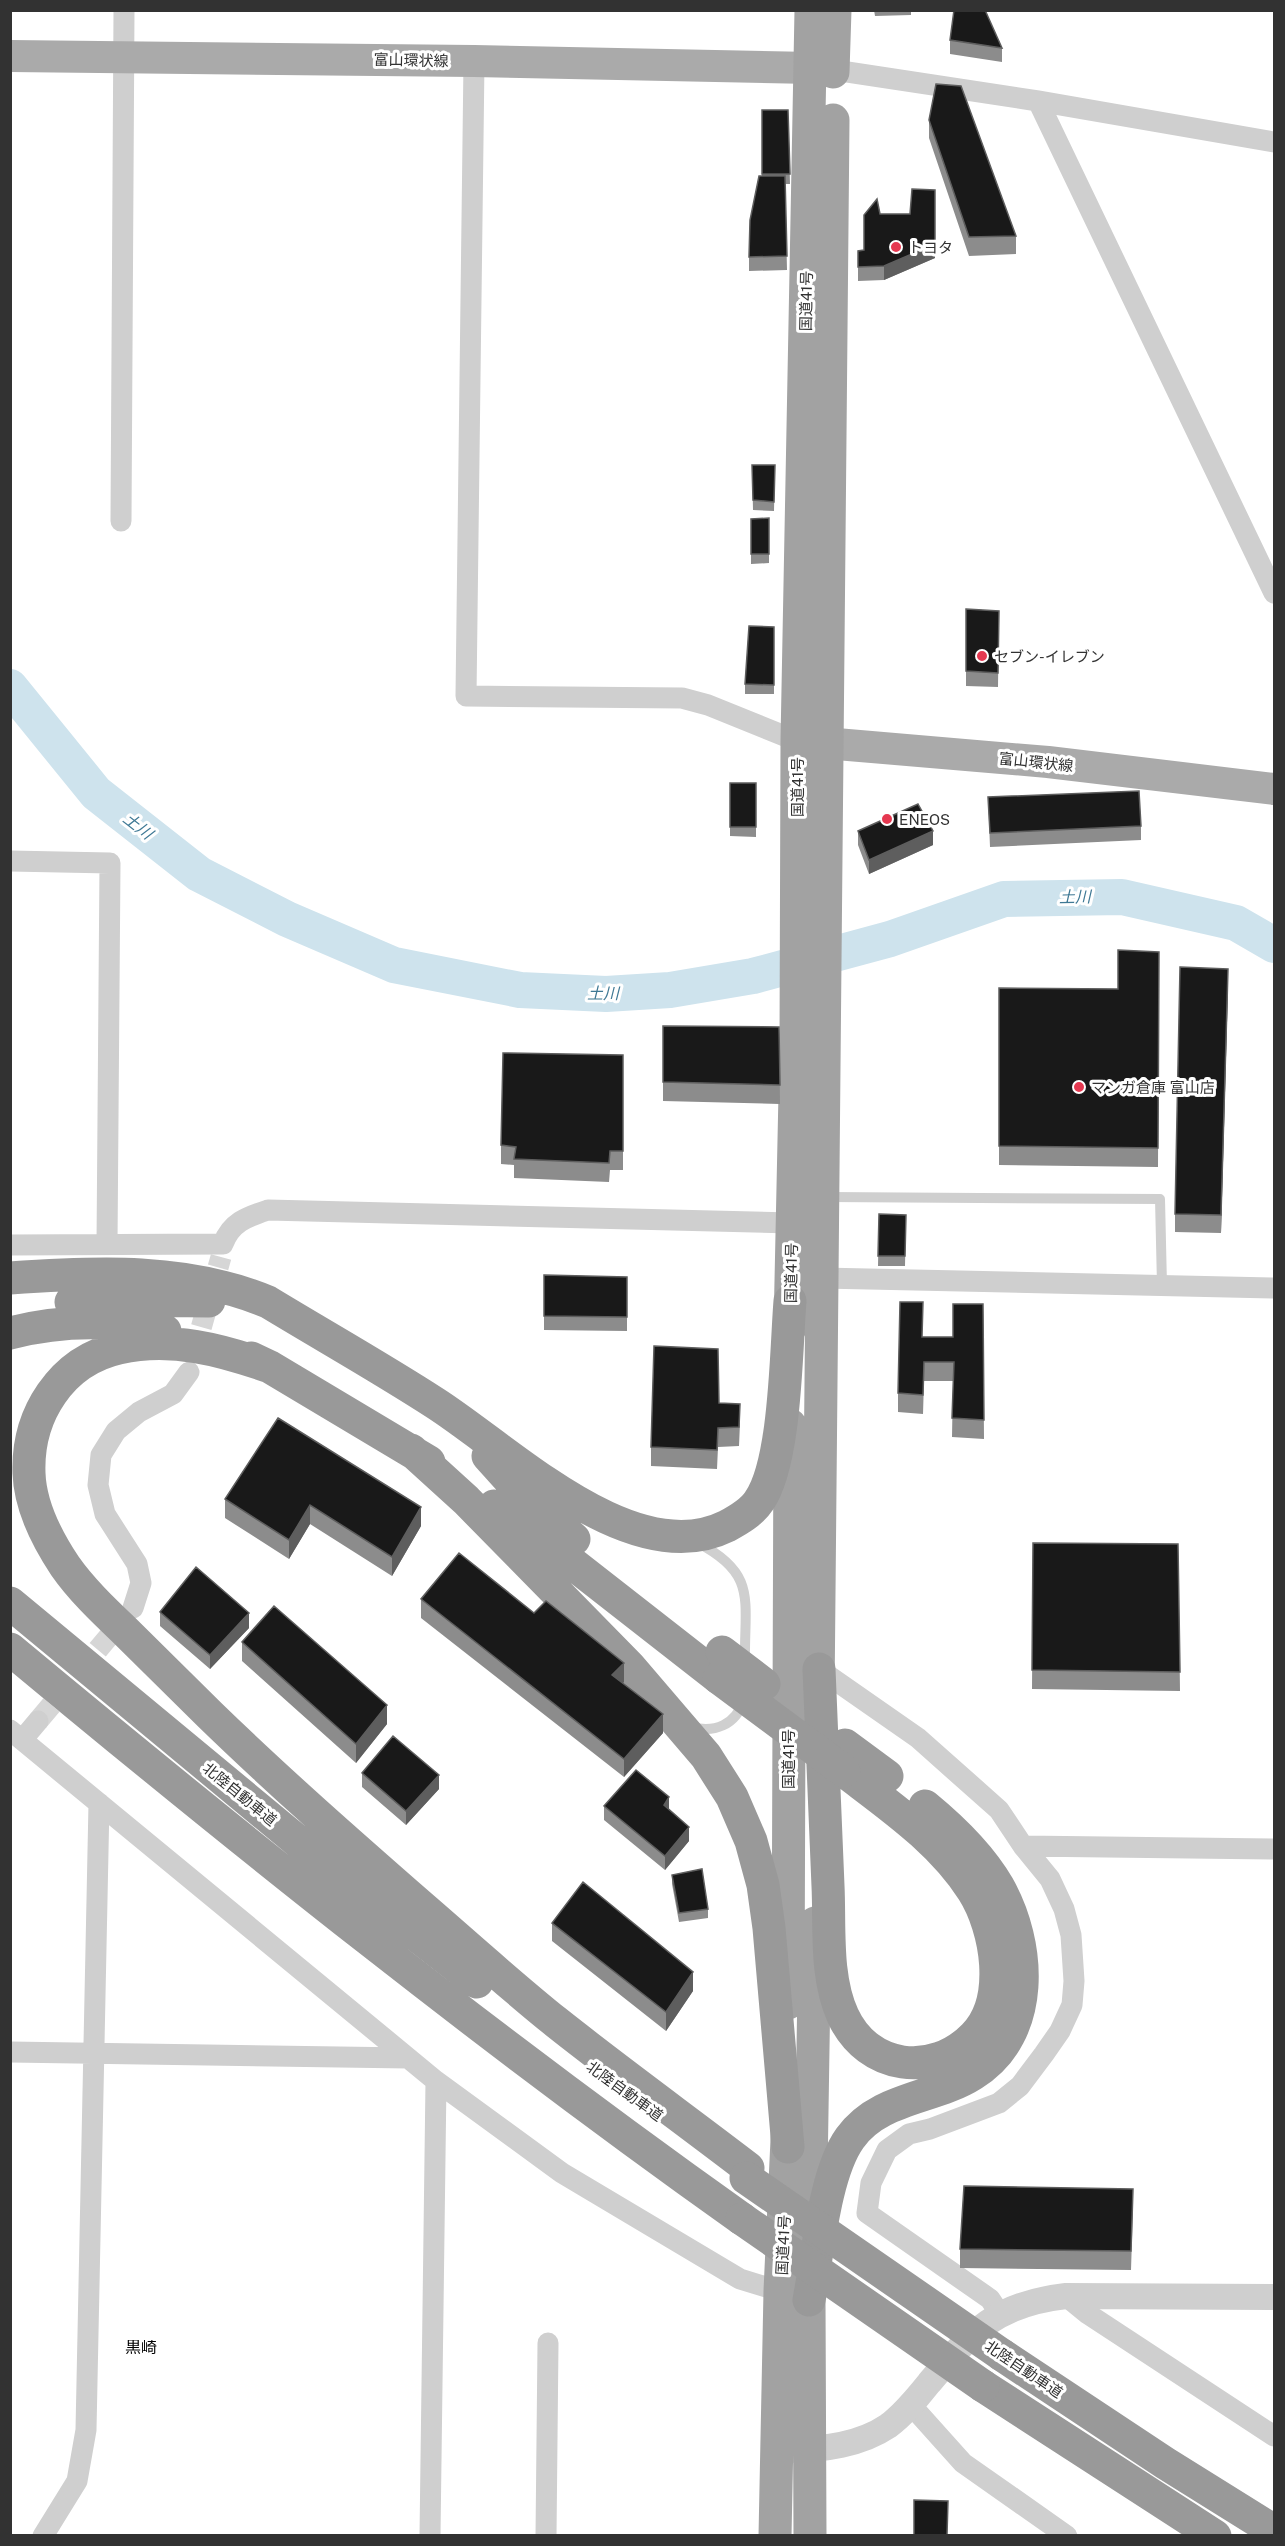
<svg xmlns="http://www.w3.org/2000/svg" width="1285" height="2546" viewBox="0 0 1285 2546" font-family="'Public Sans','Noto Sans JP',sans-serif">
  <style>
    .lines { fill: none; stroke-linecap: round; stroke-linejoin: round }
    .river { stroke: #cee3ed; stroke-width: 36 }
    .minor-tunnel { stroke: #d6d6d6; stroke-width: 21; stroke-dasharray: 21 10; stroke-linecap: butt }
    .service { stroke: #cfcfcf; stroke-width: 10 }
    .minor { stroke: #cfcfcf; stroke-width: 21 }
    .tertiary { stroke: #cfcfcf; stroke-width: 26 }
    .primary { stroke: #aaa; stroke-width: 32 }
    .trunk { stroke: #a2a2a2; stroke-width: 33 }
    .motorway { stroke: #999; stroke-width: 33 }
    .motorway-bridge { stroke: #999; stroke-width: 33 }
    .wall { fill: #8c8c8c }
    .shaded-wall { fill: #5e5e5e }
    .building { fill: #191919; stroke: #5e5e5e; stroke-width: 1.5 }
    .poi-dot { fill: #e53850; stroke: #fff; stroke-width: 2 }
    .labels { text-anchor: middle; dominant-baseline: central; stroke-width: 6; stroke-linejoin: round; paint-order: stroke }
    .street-label { font-size: 15px; fill: #323232; stroke: #fff }
    .poi-label { font-size: 15px; fill: #323232; stroke: #fff; text-anchor: start }
    .water-label { font-size: 16px; font-style: italic; fill: #3f7995; stroke: #fff }
    .neighbourhood-label { font-size: 16px; fill: #000; stroke: #fff }
  </style>
  <rect width="100%" height="100%" fill="#fff"/>
  <g class="lines">
    <!-- river -->
    <path class="river" d="M10 687 96 793 199 874 287 919 394 965 520 990 606 994 670 990 753 976 890 939 1004 899 1122 897 1236 923 1274 945"/>
    <!-- minor-tunnel -->
    <path class="minor-tunnel" d="M193 1357 221 1257
      M38 1721 126 1616"/>
    <!-- service -->
    <path class="service" d="M827 1197 1160 1199 1162 1285
      M698 1543C758 1574 744 1601 745 1661
      M692 1727C714 1733 736 1725 743 1701"/>
    <!-- minor -->
    <path class="minor" d="M474 61 466 696 682 698 708 705 797 741
      M821 68 1038 101 1274 142
      M1038 101 1274 593
      M121 521 124 10
      M10 861 110 863 107 1244
      M10 1245 223 1244C231 1222 247 1217 268 1210L791 1223
      M822 1278 1274 1288
      M133 1608 141 1583 137 1564 105 1514 98 1485 101 1455 116 1431 139 1412 173 1394 189 1372
      M819 1669 918 1738 999 1810 1023 1846 1050 1879 1064 1909 1071 1935 1074 1981 1072 2005 1060 2031 1044 2054 1020 2086 999 2103 930 2129 909 2134 887 2150 871 2183 867 2213 990 2299 1000 2314
      M10 1730 436 2081 562 2173 740 2279 792 2295
      M22 1740 38 1721
      M1023 1846 1274 1849
      M10 2052 408 2058
      M1066 2296 1088 2314 1274 2436
      M911 2405 963 2463 1067 2536
      M43 2536 77 2481 86 2430 99 1803
      M430 2536 436 2081
      M546 2536 548 2343"/>
    <!-- tertiary -->
    <path class="tertiary" d="M792 2450C824 2449 860 2445 888 2426 904 2414 917 2398 929 2383 973 2331 995 2304 1066 2296L1274 2297"/>
    <!-- primary -->
    <path class="primary" d="M10 56 474 61 812 68
      M801 741 1048 762 1274 789"/>
    <!-- trunk -->
    <path class="trunk" d="M833 72 835 10
      M790 1328 796 1046 797 741 811 10
      M818 1698 833 120
      M788 2003 790 1425
      M775 2536 780 2291 788 2118
      M810 2536 809 2300 815 1923"/>
    <!-- motorway -->
    <path class="motorway" d="M10 1278C97 1272 187 1268 268 1302 324 1336 381 1368 435 1403 510 1451 633 1573 727 1526 738 1520 752 1512 759 1501 786 1463 786 1349 790 1301
      M71 1302 124 1300 209 1301
      M10 1333C61 1320 115 1320 165 1331
      M251 1358 270 1367 429 1462
      M270 1367C222 1350 171 1336 119 1348 61 1361 27 1415 29 1473 30 1505 47 1539 65 1566 81 1589 103 1610 124 1630 152 1658 181 1686 210 1715 279 1782 351 1845 423 1908 467 1946 511 1986 556 2022 619 2072 684 2119 748 2168
      M411 1450 466 1500 629 1666 706 1756 732 1797 751 1841 763 1885 769 1928 788 2147
      M488 1456 526 1498 574 1539
      M494 1506 559 1553 719 1678
      M10 1603 330 1868 477 1982
      M10 1649C248 1847 490 2040 742 2219
      M819 1669C822 1741 825 1813 828 1886 830 1927 825 1977 843 2016 868 2070 933 2078 974 2036 1009 2001 997 1929 973 1891 941 1841 891 1807 844 1771
      M845 1745 887 1776
      M809 2300C818 2255 824 2174 850 2138 879 2097 934 2099 973 2074 1037 2034 1031 1944 998 1886 980 1855 953 1829 925 1806
      M1002 2355 1165 2463 1274 2531
      M983 2386 1215 2536"/>
    <!-- motorway-bridge -->
    <path class="motorway-bridge" d="M722 1652 764 1684
      M719 1678 844 1771
      M746 2178 1002 2355
      M742 2219 983 2386"/>
  </g>
  <!-- wall -->
  <path class="wall" d="M874 10H911V15L875 16Z
    M950 40 1002 48V62L950 54Z
    M762 110H788L790 184H785L787 270 749 271V257L762 176Z
    M929 120 1016 236V254L969 256 929 138Z
    M880 214 935 258 884 280 858 281V251L864 250Z
    M752 465H775L774 511 753 510Z
    M769 518V563L751 564V519Z
    M966 609 999 611 998 687 966 686Z
    M774 627V694H745V684Z
    M730 783H756V837L730 836Z
    M988 797 1141 826V840L990 847Z
    M858 831 933 845 869 874 858 845Z
    M1159 952 1158 1167 999 1165V988L1118 989Z
    M1228 988 1221 1233 1175 1232V1214Z
    M663 1026 779 1027 780 1104 663 1101Z
    M623 1055V1170H610L609 1182 514 1178V1165L501 1164V1145Z
    M879 1214 906 1215 905 1266H878Z
    M544 1275 627 1277V1331L544 1330Z
    M983 1304 984 1439 952 1437 953 1381H924L923 1414 898 1412V1393L922 1337H953Z
    M719 1403 740 1423 739 1446 718 1447 717 1469 651 1466V1447Z
    M278 1418 421 1526 392 1576 310 1524 289 1559 225 1518V1499Z
    M1033 1543 1178 1544 1180 1691 1032 1689Z
    M421 1599 624 1682 623 1683 663 1733 624 1777 421 1618Z
    M160 1612 249 1628 210 1669 160 1626Z
    M242 1642 387 1724 356 1763 242 1661Z
    M362 1773 439 1789 406 1825 362 1787Z
    M604 1806 669 1809 689 1841 665 1870 604 1820Z
    M672 1875 708 1909V1918L679 1922 672 1884Z
    M552 1923 693 1991 666 2031 552 1941Z
    M1133 2208 1131 2270 960 2268V2249Z"/>
  <!-- shaded-wall -->
  <path class="shaded-wall" d="M935 244V258L884 280V266Z
    M933 831V845L869 874V860Z
    M1228 969V988L1221 1233V1215Z
    M310 1505V1524L289 1559V1540Z
    M421 1507V1526L392 1576V1557Z
    M249 1613V1628L210 1669V1655Z
    M624 1663V1682L612 1694V1675Z
    M387 1705V1724L356 1763V1744Z
    M663 1714V1733L624 1777V1759Z
    M439 1775V1789L406 1825V1811Z
    M669 1797V1811L664 1805Z
    M689 1827V1841L665 1870V1856Z
    M693 1972V1991L666 2031V2012Z"/>
  <!-- building -->
  <path class="building" d="M954 10H985L1002 48 950 40Z
    M936 84 961 86 1016 236 969 237 929 120Z
    M762 110H788L790 174H762Z
    M759 176H785L787 256 749 257 750 220Z
    M912 189 935 190V244L884 266 858 267V251L864 250V215L877 199 880 214H910Z
    M752 465H775L774 502 753 500Z
    M769 518V554H751V519Z
    M966 609 999 611 998 673 966 671Z
    M749 626 774 627V685L745 684Z
    M730 783H756V827H730Z
    M1139 791 1141 826 990 833 988 797Z
    M918 804 933 831 869 860 858 831Z
    M1118 950 1159 952 1158 1148 999 1146V988L1118 989Z
    M1180 967 1228 969 1221 1215 1175 1214Z
    M663 1026 779 1027 780 1085 663 1082Z
    M503 1053 623 1055V1151H610L609 1163 514 1159 516 1147 501 1145Z
    M879 1214 906 1215 905 1256H878Z
    M544 1275 627 1277V1317L544 1316Z
    M900 1302H923L922 1337H953V1304H983L984 1420 952 1418 954 1362H924L923 1395 898 1393Z
    M654 1346 718 1349 719 1403 740 1404 739 1427 718 1428 717 1450 651 1447Z
    M278 1418 421 1507 392 1557 310 1505 289 1540 225 1499Z
    M1033 1543 1178 1544 1180 1672 1032 1670Z
    M459 1553 534 1613 546 1601 624 1663 612 1675 663 1714 624 1759 421 1599Z
    M196 1567 249 1613 210 1655 160 1612Z
    M274 1606 387 1705 356 1744 242 1642Z
    M393 1736 439 1775 406 1811 362 1773Z
    M636 1770 669 1797 664 1805 689 1827 665 1856 604 1806Z
    M702 1869 708 1909 679 1913 672 1875Z
    M583 1882 693 1972 666 2012 552 1923Z
    M964 2186 1133 2189 1131 2251 960 2249Z
    M914 2500 948 2501 947 2535H914Z"/>
  <!-- markers -->
  <g class="poi-dot">
    <circle cx="896" cy="247" r="6"/>
    <circle cx="982" cy="656" r="6"/>
    <circle cx="887" cy="819" r="6"/>
    <circle cx="1079" cy="1087" r="6"/>
  </g>
  <g class="labels">
    <!-- street labels -->
    <g class="street-label">
      <text transform="translate(411 60) rotate(1)">富山環状線</text>
      <text transform="translate(806 301) rotate(-89)">国道41号</text>
      <text transform="translate(1036 762) rotate(6)">富山環状線</text>
      <text transform="translate(797 787) rotate(-90)">国道41号</text>
      <text transform="translate(791 1273) rotate(-89)">国道41号</text>
      <text transform="translate(788 1759) rotate(-90)">国道41号</text>
      <text transform="translate(240 1794) rotate(39)">北陸自動車道</text>
      <text transform="translate(625 2091) rotate(36)">北陸自動車道</text>
      <text transform="translate(783 2245) rotate(-87)">国道41号</text>
      <text transform="translate(1024 2369) rotate(34)">北陸自動車道</text>
    </g>
    <!-- poi labels -->
    <g class="poi-label">
      <text x="908" y="247">トヨタ</text>
      <text x="994" y="656">セブン-イレブン</text>
      <text x="899" y="819">ENEOS</text>
      <text x="1091" y="1087">マンガ倉庫 富山店</text>
    </g>
    <!-- water labels -->
    <g class="water-label">
      <text transform="translate(138 826) rotate(38)">土川</text>
      <text transform="translate(1075 897) rotate(-1)">土川</text>
      <text x="603" y="993">土川</text>
    </g>
    <!-- neighbourhood labels -->
    <g class="neighbourhood-label">
      <text x="141" y="2347">黒崎</text>
    </g>
  </g>
  <!-- border -->
  <rect width="1285" height="2546" fill="none" stroke="#323232" stroke-width="24"/>
</svg>
